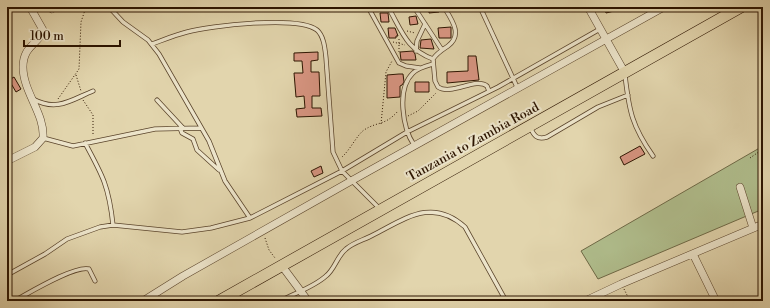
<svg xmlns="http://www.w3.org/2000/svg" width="770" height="308" viewBox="0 0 770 308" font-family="'Libre Bodoni',serif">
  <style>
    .green { fill: #b0be8d; stroke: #6e6946 }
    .building { fill: #d99683; stroke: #2c1400 }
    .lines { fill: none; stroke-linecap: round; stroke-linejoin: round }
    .service-casing { stroke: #5a442b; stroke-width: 5 }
    .minor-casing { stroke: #5a442b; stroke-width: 8 }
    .trunk-casing { stroke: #2c1400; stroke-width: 12 }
    .path { stroke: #2c1400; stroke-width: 1; stroke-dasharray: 1 2; stroke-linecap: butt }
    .service { stroke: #ece4ca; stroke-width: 3.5 }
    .minor { stroke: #ece4ca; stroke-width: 7 }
    .trunk { stroke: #e2d5ad; stroke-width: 11 }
    .labels { text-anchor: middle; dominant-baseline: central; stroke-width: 4; stroke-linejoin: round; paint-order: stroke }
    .street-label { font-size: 13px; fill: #2c1400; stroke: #ece4ca }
  </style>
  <rect width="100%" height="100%" fill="#e2d5ad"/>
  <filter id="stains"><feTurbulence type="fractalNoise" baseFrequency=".005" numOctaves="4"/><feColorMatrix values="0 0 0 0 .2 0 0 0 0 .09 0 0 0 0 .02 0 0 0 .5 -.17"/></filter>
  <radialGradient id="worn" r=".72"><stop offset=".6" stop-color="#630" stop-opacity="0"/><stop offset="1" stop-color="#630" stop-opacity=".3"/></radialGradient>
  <!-- green -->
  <path class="green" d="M763 146V209L598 279 581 251Z"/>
  <!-- building -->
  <path class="building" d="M429 7H438L439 12 429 13Z
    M604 7H622V9L606 13Z
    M380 13H388L389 22H381Z
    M416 16 418 24 410 25 409 17Z
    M451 27V38H439L438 28Z
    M388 28H395L398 36H396V38H389Z
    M431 39 434 49 420 48 421 40Z
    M413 51 415 54 416 60H401L400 52Z
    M318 52V60L311 61V72H319L320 96H312V108H321L322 116 297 117 296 109 305 108 304 96 296 97 294 73H303L302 61H294V53Z
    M468 56H476L479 80 447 83V72L468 71Z
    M399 74H403L404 82 402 85 400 86V97L387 98V75Z
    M14 77 21 89 16 92 9 80Z
    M415 82H429V92H415Z
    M640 146 645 154 624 165 620 157Z
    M321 166 323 173 314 177 311 171Z"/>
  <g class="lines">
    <defs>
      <path id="service" d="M109 7 123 22 148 40 159 54 209 141 225 181 250 218
        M368 7 399 63 406 66 420 68
        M388 7C402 31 406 49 433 59
        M414 7 442 50
        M444 7C452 20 463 35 448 46 442 50 437 53 433 59L435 81 438 87C451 96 476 77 487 86L489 91
        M480 7 517 87
        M152 44C163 40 175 35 187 32 210 26 298 15 317 30 324 36 325 49 326 58L333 152 342 171 379 208
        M416 51 417 41 425 24
        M625 75C629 111 632 126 653 156
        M33 99C57 112 71 100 93 91
        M157 100 183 128
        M530 127C534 136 537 140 547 137L598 107 628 95
        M180 128 182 133 193 139 197 150 219 170
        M43 138 73 146 155 129 201 128
        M85 143C103 176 109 187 113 225
        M414 145C403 129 396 89 413 73 418 68 426 66 433 64
        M7 275 45 254 67 239 100 227 113 225 182 232 211 228 250 218 342 171 407 132 498 87 600 29
        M14 301C29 293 75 265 89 269L95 281
        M280 301C295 293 314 287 326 276 335 269 337 256 346 249 354 242 364 240 373 235 405 219 432 197 465 227L506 301"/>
      <path id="minor" d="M51 7 52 9
        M588 7 625 73
        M7 161 35 147 43 138C45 114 23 92 23 67 23 45 39 45 43 30L30 7
        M740 187 753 228
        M693 254 716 301
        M282 266 308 301
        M143 301 183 276 351 181 664 7
        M585 301 621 284 763 224"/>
      <path id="trunk" d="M219 301 741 7"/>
    </defs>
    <!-- service casing -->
    <use href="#service" class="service-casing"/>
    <!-- minor casing -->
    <use href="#minor" class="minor-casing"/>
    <!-- trunk casing -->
    <use href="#trunk" class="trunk-casing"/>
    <!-- path -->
    <path class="path" d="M407 31 415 33
      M393 42 405 45
      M399 52V39
      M76 75 81 91
      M58 99 79 69 81 22 86 7
      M83 100 93 115V136
      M408 116 418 111 436 93
      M381 124 386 72 392 61
      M342 157C350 150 357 135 364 130 378 121 385 126 398 111
      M750 158 763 149
      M265 238 269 250 275 258
      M624 289 630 301"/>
    <!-- service -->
    <use href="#service" class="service"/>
    <!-- minor -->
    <use href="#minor" class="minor"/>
    <!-- trunk -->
    <use href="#trunk" class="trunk"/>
  </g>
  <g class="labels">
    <!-- street labels -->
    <g class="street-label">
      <text transform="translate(473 142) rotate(-29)">Tanzania to Zambia Road</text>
    </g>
  </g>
  <!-- margin -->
  <rect width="770" height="308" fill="none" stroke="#e2d5ad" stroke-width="24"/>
  <rect x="8" y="8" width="754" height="292" fill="none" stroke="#2c1400" stroke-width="2"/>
  <rect x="12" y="12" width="746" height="284" fill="none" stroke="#2c1400"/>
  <!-- scale -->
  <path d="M24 40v6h96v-6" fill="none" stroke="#2c1400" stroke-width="2"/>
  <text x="30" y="40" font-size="12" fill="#2c1400" stroke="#ece4ca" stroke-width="3" paint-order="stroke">100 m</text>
  <rect width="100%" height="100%" filter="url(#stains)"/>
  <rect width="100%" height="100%" fill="url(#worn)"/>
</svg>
